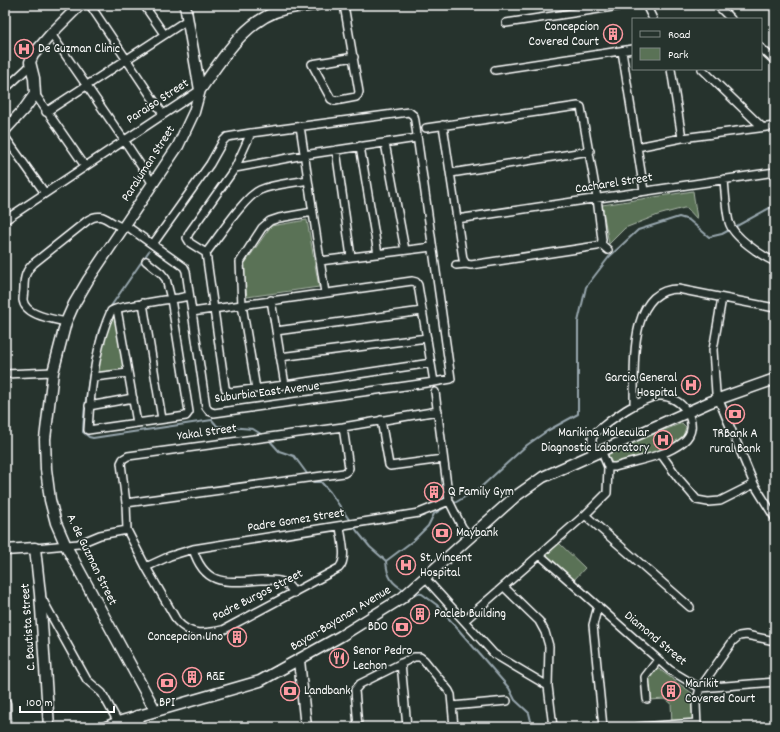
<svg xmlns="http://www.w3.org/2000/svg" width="780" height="732" viewBox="0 0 780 732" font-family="Dekko,sans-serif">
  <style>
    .green { fill: #5a7256; stroke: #acb8aa }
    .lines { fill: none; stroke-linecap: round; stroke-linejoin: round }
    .stream { stroke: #97a6ad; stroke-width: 2 }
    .street-casing { stroke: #fff; stroke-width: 10 }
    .secondary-casing { stroke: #fff; stroke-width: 13 }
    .street { stroke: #26332d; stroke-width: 7 }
    .secondary { stroke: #26332d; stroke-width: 10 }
    .labels { text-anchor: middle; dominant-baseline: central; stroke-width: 3; stroke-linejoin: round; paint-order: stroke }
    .poi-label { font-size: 13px; fill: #fff; stroke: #26332d; text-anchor: start }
    .street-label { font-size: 13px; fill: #fff; stroke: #26332d }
  </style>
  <rect width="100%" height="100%" fill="#26332d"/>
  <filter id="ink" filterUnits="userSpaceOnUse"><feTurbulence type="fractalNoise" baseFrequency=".025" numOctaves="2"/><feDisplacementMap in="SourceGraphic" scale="8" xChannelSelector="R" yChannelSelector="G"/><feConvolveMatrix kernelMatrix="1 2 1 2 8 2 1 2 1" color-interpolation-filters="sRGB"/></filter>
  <g filter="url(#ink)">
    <!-- green -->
    <path class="green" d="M693 191 697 219 687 208H684L658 215 625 228 609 244 602 205Z
      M307 220 319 287 247 297 243 266 271 226Z
      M115 311 127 372 97 375 106 327Z
      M682 423 686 427 681 442 660 452 613 465 607 453Z
      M559 543 585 568 573 581 546 556Z
      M656 667 692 693 695 721 672 724 671 703 665 699 650 700 648 677Z"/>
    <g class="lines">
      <!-- stream -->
      <path class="stream" d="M109 309 149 251
        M94 353 99 330 104 320
        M93 357C88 382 84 407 83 432L89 437 93 438 212 420 217 426 253 429 261 434
        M270 441 279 451 294 456 308 475
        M312 480 314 482H321L330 492 357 531 370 547 386 561
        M453 504 480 488 527 445 547 431 578 414V322L586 287 609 257 638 230 679 217 689 220 709 237 722 234 775 205
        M406 591C392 584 387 577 386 561L414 540 428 526 434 514 449 505
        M414 593 422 594 437 605 509 688 515 700 529 713 531 721 524 727"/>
      <defs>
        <path id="street" d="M90 5 163 114
          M144 5 164 34
          M344 5 359 92 358 95 356 97 335 101 331 99 312 64 354 57
          M646 5 653 19
          M717 5 731 19
          M506 23 626 5
          M51 34 124 140 153 184
          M761 48 775 61
          M622 51 644 191
          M671 69 682 138
          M702 69 762 127
          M495 70 633 49
          M5 89 31 65
          M35 94 85 166
          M46 112 187 20
          M443 125 463 259 466 264
          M300 126 325 293
          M426 128 578 106 581 107 597 198 602 240 601 244 608 250
          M5 137 45 193
          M385 143 405 250
          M360 146 378 254
          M637 147 682 138 775 126
          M336 150 351 257
          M235 168 304 155 417 138
          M451 173 590 151
          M724 179C725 193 726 209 729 222 733 237 762 256 775 262
          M308 180C294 183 273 184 260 190 244 197 218 238 206 253L225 387 226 390 230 392 285 385 431 363
          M457 219 775 172
          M5 220 200 90
          M206 253 190 243 187 238 189 233 235 168 251 133
          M146 261 161 273 166 279 171 299 189 412 186 416 88 430C90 394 96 344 111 311 116 308 123 307 129 306 146 303 162 300 179 298L189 296
          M320 261 432 247
          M456 265 466 264 471 265 597 246 601 244
          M722 298 713 350 716 393 754 484 775 518
          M271 300 285 385
          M143 303 162 419
          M117 309 137 423
          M192 312 412 281 416 282 418 285 434 382
          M66 322C54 319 25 316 23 300 23 296 24 292 24 288 24 277 26 270 34 263L88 220C102 211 107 221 119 226 121 227 125 227 128 227L184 267 186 271 206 407 209 411 214 413 434 382 451 379 415 121 414 116 409 112 251 133 227 137 223 141 210 164 153 244
          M276 331 422 311
          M280 357 427 338
          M5 374 53 372
          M94 377 128 373
          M256 389 242 305 240 262 262 228 270 221 279 218 313 212
          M435 392 449 501 462 527 470 537
          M634 404C635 370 627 289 678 289L775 308
          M89 406 133 398
          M381 420 389 465 390 466 443 459
          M592 454V438L596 432C611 419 640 398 659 396 681 394 704 426 683 442 664 457 637 460 615 467H608
          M661 454 679 479 697 500 708 502 720 501 754 484
          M126 503 344 473 347 471 349 468 343 427
          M585 515 690 607
          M340 526C341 539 348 558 339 568L223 630C205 634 190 636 177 621L146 567 127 530 126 503 121 463 123 459 128 456 343 427 438 411
          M35 548 78 544 100 535 127 530
          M193 549C205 588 228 582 261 580 268 580 277 579 283 582 287 584 291 588 294 593
          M540 555 670 670 700 688 775 682
          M146 567 170 556 193 549 419 513 449 501
          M425 578 494 654 548 686
          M504 587 539 621 545 632 549 646 548 686 553 727
          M41 597 87 680 102 693 118 722
          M598 606 593 625 603 727
          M464 621 585 515 607 493 608 467 601 450
          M401 663 407 727
          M647 699 645 677 658 660
          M452 706 507 701
          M358 727 355 690 360 684 414 657H420L424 660 449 691 451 695 454 727
          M638 727 697 723
          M697 727 696 704 700 688 733 641 739 636 746 635 775 641"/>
        <path id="secondary" d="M200 90C222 59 246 18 285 9 295 7 306 6 316 5
          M5 130 25 108 35 94 34 78 30 62 33 55 51 34 80 5
          M5 550 35 548 40 594 49 727
          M299 660 306 727
          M5 703 6 727
          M155 710 66 546 56 523 50 500 46 469 45 439 53 372 66 322 74 304 88 280 178 146 194 112 200 90 185 5
          M137 716 138 727
          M106 727 118 722 260 681 341 636 402 598 516 496 543 477 710 402 775 379"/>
      </defs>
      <!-- street casing -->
      <use href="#street" class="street-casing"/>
      <!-- secondary casing -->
      <use href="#secondary" class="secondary-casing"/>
      <!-- street -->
      <use href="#street" class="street"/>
      <!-- secondary -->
      <use href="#secondary" class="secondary"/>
    </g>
  </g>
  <!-- icons -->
  <defs>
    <symbol id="building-ring" viewBox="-11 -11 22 22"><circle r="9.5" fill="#26332d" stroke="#ff9aa2" stroke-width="1.5"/><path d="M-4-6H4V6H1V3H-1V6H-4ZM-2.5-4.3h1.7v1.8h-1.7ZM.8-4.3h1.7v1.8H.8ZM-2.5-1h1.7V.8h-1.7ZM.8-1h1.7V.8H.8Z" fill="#ff9aa2"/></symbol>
    <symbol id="hospital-ring" viewBox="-11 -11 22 22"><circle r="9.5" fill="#26332d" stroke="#ff9aa2" stroke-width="1.5"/><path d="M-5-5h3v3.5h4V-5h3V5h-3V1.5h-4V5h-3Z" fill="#ff9aa2"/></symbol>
    <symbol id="bank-ring" viewBox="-11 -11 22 22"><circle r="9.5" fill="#26332d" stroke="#ff9aa2" stroke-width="1.5"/><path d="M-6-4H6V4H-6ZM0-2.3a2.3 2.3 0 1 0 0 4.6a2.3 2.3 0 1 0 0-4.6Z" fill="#ff9aa2"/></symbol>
    <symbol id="restaurant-ring" viewBox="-11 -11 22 22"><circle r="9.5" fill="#26332d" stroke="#ff9aa2" stroke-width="1.5"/><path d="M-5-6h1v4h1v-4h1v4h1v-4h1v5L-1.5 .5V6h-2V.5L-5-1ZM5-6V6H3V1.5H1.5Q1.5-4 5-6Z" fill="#ff9aa2"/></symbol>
  </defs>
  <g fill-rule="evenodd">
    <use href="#building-ring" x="602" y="23" width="22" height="22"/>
    <use href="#hospital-ring" x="13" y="38" width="22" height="22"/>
    <use href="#hospital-ring" x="680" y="374" width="22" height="22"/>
    <use href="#bank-ring" x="724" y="403" width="22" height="22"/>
    <use href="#hospital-ring" x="652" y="429" width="22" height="22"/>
    <use href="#building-ring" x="423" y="481" width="22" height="22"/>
    <use href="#bank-ring" x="431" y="522" width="22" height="22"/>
    <use href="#hospital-ring" x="395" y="554" width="22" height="22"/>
    <use href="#building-ring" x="409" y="603" width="22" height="22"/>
    <use href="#bank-ring" x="391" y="616" width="22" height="22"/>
    <use href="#building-ring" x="226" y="626" width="22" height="22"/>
    <use href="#restaurant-ring" x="328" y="647" width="22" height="22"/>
    <use href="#building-ring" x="181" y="666" width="22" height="22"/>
    <use href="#bank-ring" x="156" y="672" width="22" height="22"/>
    <use href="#bank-ring" x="279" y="680" width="22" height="22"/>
    <use href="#building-ring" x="660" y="680" width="22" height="22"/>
  </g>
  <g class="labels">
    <!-- poi labels -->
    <g class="poi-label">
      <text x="599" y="27" text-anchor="end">Concepcion<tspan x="599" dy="15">Covered Court</tspan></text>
      <text x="38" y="49">De Guzman Clinic</text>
      <text x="677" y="378" text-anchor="end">Garcia General<tspan x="677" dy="15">Hospital</tspan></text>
      <text x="649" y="433" text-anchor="end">Marikina Molecular<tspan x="649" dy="15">Diagnostic Laboratory</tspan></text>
      <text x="735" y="434" text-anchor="middle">TRBank A<tspan x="735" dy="15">rural Bank</tspan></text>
      <text x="448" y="492">Q Family Gym</text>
      <text x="456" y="533">Maybank</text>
      <text x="420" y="558">St. Vincent<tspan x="420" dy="15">Hospital</tspan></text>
      <text x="434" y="614">Pacleb Building</text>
      <text x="388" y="627" text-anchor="end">BDO</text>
      <text x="223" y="637" text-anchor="end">Concepcion Uno</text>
      <text x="353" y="651">Senor Pedro<tspan x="353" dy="15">Lechon</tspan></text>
      <text x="206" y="677">RāE</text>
      <text x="685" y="684">Marikit<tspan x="685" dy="15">Covered Court</tspan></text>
      <text x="304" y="691">Landbank</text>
      <text x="167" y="703" text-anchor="middle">BPI</text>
    </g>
    <!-- street labels -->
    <g class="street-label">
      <text transform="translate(158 102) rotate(-33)">Paraiso Street</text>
      <text transform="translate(149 164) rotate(-57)">Paraluman Street</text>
      <text transform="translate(614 184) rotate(-9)">Cacharel Street</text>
      <text transform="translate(267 393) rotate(-7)">Suburbia East Avenue</text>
      <text transform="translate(207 433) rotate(-8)">Yakal Street</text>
      <text transform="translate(296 521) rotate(-9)">Padre Gomez Street</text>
      <text transform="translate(91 560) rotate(64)">A. de Guzman Street</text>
      <text transform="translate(258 596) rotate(-27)">Padre Burgos Street</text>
      <text transform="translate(341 619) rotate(-31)">Bayan-Bayanan Avenue</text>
      <text transform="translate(29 627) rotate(-94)">C. Bautista Street</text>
      <text transform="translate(655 639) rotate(40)">Diamond Street</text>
    </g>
  </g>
  <!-- margin -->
  <rect width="780" height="732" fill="none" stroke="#26332d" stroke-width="20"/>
  <rect x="10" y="10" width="760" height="712" fill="none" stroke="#fff" stroke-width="1.5" filter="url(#ink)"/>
  <!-- legend -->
  <rect x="632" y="18" width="130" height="52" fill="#26332d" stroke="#7d8581"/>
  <rect x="640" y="31" width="20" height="6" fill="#26332d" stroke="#7d8581"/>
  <text x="668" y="38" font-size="12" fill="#ffffff">Road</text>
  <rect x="640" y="48" width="20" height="12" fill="#5a7256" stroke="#7d8581"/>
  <text x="668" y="58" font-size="12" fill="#ffffff">Park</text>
  <!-- scale -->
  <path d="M20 706v6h94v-6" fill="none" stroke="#ffffff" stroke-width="2"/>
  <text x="26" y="706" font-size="12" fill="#ffffff" stroke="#26332d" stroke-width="3" paint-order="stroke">100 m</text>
</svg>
